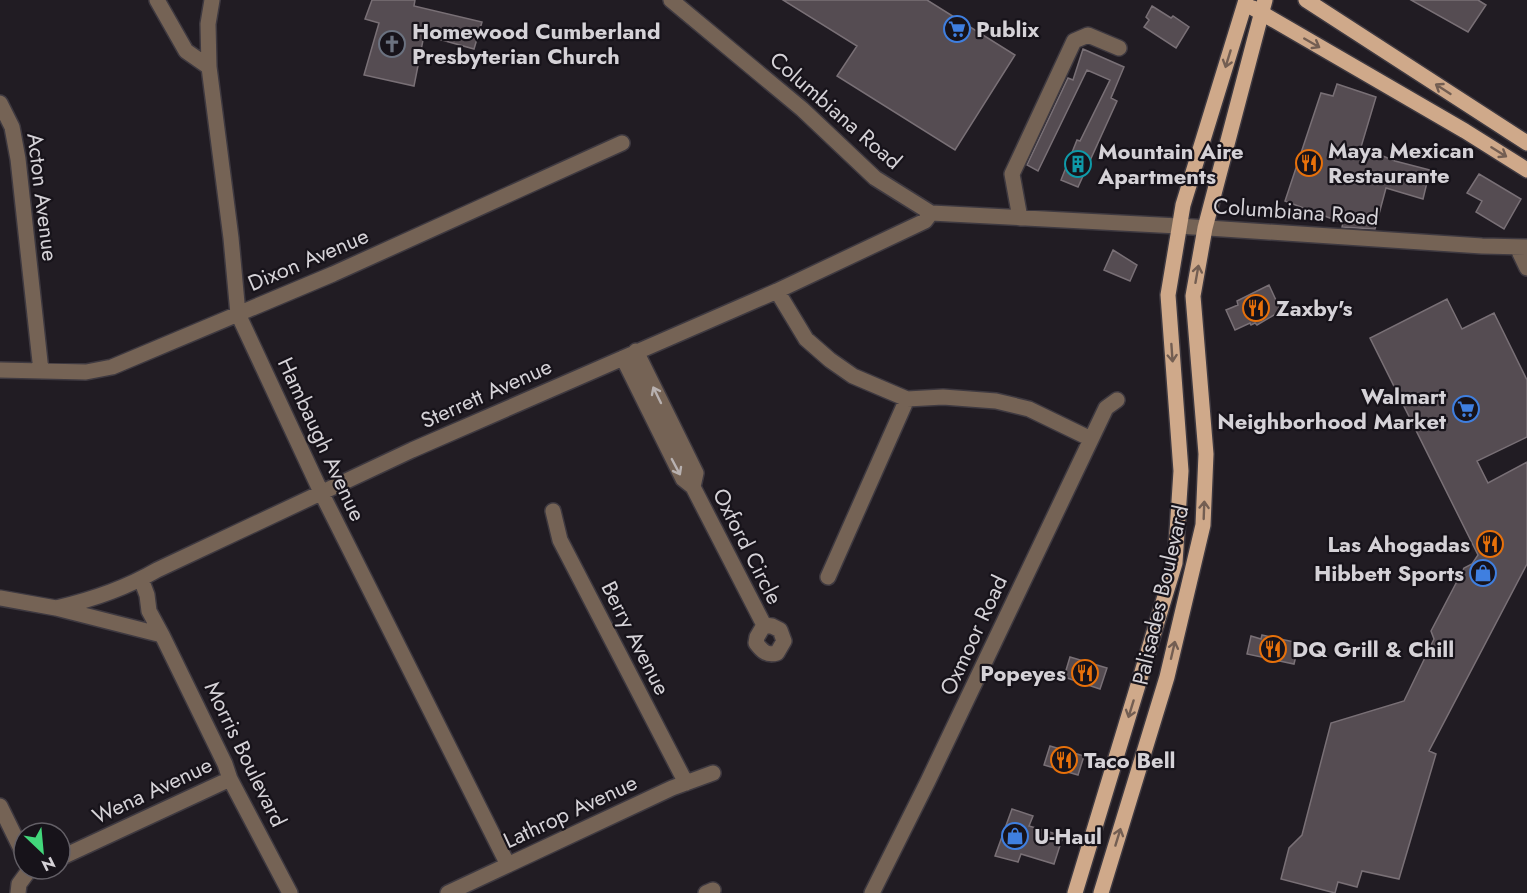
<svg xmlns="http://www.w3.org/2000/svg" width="1527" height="893" viewBox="0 0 1527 893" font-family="Jost,sans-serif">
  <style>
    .building { fill: #554c52; stroke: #797076; stroke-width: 1.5 }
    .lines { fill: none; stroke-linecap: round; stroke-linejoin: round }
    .minor-casing { stroke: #3e3940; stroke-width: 18 }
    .major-casing { stroke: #3e3940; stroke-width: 18 }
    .minor { stroke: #756355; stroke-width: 15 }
    .major { stroke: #cfa98a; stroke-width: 15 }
    .oneway { stroke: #735e52 }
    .oneway2 { stroke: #b8b1b0 }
    .labels { text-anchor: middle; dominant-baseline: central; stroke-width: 4.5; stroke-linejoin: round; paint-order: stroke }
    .poi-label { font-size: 22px; font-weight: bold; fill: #d5d2d7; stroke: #17131a; text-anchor: start }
    .street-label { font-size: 22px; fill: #d5d2d7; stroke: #17131a }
  </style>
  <rect width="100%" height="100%" fill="#211c23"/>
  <!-- building -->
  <path class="building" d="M372 0H415L414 6 482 22 474 49 424 35 414 86 364 75 379 23 365 19Z
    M783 0H927L1015 55 955 150 837 76 857 46Z
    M1411 0H1478L1486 5 1468 32Z
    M1152 6 1171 18 1173 16 1189 27 1176 48 1144 27 1149 20 1146 17Z
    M1083 49 1124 67 1111 98 1117 101 1078 187 1061 180 1077 140 1080 141 1110 80 1087 70 1038 171 1027 165 1068 78 1073 80Z
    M1337 84 1376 97 1361 147 1395 161 1430 170 1423 199 1386 188 1375 229 1342 227 1343 223 1285 201 1321 93 1333 96Z
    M1479 174 1521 199 1504 229 1476 212 1482 201 1467 193Z
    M1113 250 1137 265 1130 281 1104 270Z
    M1269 285 1281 311 1257 325 1255 323 1251 325 1250 323 1235 330 1226 310 1238 305 1237 301Z
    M1447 299 1462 329 1494 313 1527 380V437L1477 461 1488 483 1527 462V564L1429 751 1436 754 1399 879 1362 871 1357 887 1338 882 1335 893 1281 879 1289 848 1302 835 1331 723 1404 701 1434 639 1431 631 1464 568 1472 564 1478 555 1370 338Z
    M1262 635 1299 643 1294 664 1247 654 1251 636 1261 639Z
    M1070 657 1107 668 1100 689 1064 677Z
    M1050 746 1084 756 1078 775 1044 765Z
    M1012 809 1033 816 1029 826 1063 836 1054 864 1021 854 1018 862 995 856Z"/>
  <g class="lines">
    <defs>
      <path id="minor" d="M157 0 186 51 209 67
        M212 0 208 24 209 67 231 238 238 314 321 492 508 865
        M671 0 802 109 875 178 931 213 1178 226 1482 246 1527 247
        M0 103 12 127 18 159 41 371
        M1020 218 1012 174 1074 41 1088 35 1119 48
        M1517 247 1527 268
        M777 291 806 339 830 360 853 376 907 399 943 397 996 401 1029 409 1091 439
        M636 351 696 473 693 487
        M623 358 683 479 693 487 764 625
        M0 370 86 372 112 367 333 274 622 143
        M553 511 560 540 686 783
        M828 577 907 399
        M141 579 147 595 149 611 162 635
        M0 598 56 608 162 635 225 764 230 779 290 893
        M56 608C91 600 126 588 157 570L412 450 777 291 925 221 931 213
        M764 625 772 626 780 630 784 641 777 653C767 656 762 651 756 643L757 637Z
        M0 806 24 855
        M60 858 230 779
        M18 893 19 884 30 869
        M448 893 672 788 713 773
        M706 893 713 890
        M872 893 928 781 1106 408 1117 400"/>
      <path id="major" d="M1306 0 1527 143
        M1253 8 1465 131 1527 170
        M1075 893 1175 563 1181 471 1168 295 1183 205 1246 0
        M1101 893 1167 677 1203 525 1206 454 1193 296 1205 228 1265 0"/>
    </defs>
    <!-- minor casing -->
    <use href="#minor" class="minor-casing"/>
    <!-- major casing -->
    <use href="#major" class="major-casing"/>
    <!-- minor -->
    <use href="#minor" class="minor"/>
    <!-- major -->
    <use href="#major" class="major"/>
  </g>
  <!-- one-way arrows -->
  <defs><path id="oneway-shaft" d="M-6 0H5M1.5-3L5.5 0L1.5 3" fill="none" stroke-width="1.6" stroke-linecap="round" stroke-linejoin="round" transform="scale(1.5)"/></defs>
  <g class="oneway">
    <use href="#oneway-shaft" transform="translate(1312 43) rotate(30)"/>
    <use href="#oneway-shaft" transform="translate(1228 59) rotate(107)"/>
    <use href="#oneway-shaft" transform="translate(1443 89) rotate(-147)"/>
    <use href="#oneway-shaft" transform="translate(1499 152) rotate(32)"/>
    <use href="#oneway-shaft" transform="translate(1197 274) rotate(-80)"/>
    <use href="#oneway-shaft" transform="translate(1172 353) rotate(86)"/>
    <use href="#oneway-shaft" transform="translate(1204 510) rotate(-88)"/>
    <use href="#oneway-shaft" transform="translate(1173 650) rotate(-77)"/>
    <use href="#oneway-shaft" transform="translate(1131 709) rotate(107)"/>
    <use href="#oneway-shaft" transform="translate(1118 837) rotate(-73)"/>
  </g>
  <g class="oneway2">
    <use href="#oneway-shaft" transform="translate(657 395) rotate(-116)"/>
    <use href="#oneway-shaft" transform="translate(676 467) rotate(62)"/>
  </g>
  <!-- icons -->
  <defs>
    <symbol id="supermarket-ring" viewBox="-11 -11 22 22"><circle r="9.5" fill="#17131a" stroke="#3f7fe0" stroke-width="1.5"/><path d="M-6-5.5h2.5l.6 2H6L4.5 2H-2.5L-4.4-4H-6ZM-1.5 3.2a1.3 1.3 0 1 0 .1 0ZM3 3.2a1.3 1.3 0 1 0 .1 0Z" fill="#3f7fe0"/></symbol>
    <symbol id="church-ring" viewBox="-11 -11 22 22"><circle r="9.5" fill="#17131a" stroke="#6b7280" stroke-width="1.5"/><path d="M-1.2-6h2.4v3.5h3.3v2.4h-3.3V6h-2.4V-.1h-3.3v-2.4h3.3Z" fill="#6b7280"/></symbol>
    <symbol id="restaurant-ring" viewBox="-11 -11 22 22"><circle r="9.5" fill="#17131a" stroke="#e8710a" stroke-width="1.5"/><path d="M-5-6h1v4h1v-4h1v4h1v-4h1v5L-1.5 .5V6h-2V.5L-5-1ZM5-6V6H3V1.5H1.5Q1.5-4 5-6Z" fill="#e8710a"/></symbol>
    <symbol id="building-ring" viewBox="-11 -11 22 22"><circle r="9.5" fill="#17131a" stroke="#0f9aa8" stroke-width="1.5"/><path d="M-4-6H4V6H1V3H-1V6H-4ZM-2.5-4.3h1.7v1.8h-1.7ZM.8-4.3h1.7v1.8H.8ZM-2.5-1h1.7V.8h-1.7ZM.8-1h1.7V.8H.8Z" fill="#0f9aa8"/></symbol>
    <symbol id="shop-ring" viewBox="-11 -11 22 22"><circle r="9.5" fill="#17131a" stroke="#3f7fe0" stroke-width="1.5"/><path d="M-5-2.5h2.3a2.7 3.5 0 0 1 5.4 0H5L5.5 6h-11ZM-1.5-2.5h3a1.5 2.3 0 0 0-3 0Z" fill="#3f7fe0"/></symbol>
  </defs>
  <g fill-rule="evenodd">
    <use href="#supermarket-ring" x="942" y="14" width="30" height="30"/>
    <use href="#church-ring" x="377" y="29" width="30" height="30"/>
    <use href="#restaurant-ring" x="1294" y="148" width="30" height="30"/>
    <use href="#building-ring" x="1063" y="149" width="30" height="30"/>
    <use href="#restaurant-ring" x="1241" y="293" width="30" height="30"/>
    <use href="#supermarket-ring" x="1451" y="394" width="30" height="30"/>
    <use href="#restaurant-ring" x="1475" y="529" width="30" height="30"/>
    <use href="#shop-ring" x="1468" y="558" width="30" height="30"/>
    <use href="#restaurant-ring" x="1258" y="634" width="30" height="30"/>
    <use href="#restaurant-ring" x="1070" y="658" width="30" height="30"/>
    <use href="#restaurant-ring" x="1049" y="745" width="30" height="30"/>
    <use href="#shop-ring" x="1000" y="821" width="30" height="30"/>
  </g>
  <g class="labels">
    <!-- poi labels -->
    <g class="poi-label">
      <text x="976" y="29">Publix</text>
      <text x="412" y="31">Homewood Cumberland<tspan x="412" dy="25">Presbyterian Church</tspan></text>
      <text x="1328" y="150">Maya Mexican<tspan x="1328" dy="25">Restaurante</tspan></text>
      <text x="1098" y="151">Mountain Aire<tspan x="1098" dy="25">Apartments</tspan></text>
      <text x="1276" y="308">Zaxby's</text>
      <text x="1446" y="396" text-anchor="end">Walmart<tspan x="1446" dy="25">Neighborhood Market</tspan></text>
      <text x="1470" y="544" text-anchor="end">Las Ahogadas</text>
      <text x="1464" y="573" text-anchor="end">Hibbett Sports</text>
      <text x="1292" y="649">DQ Grill &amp; Chill</text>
      <text x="1066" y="673" text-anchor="end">Popeyes</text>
      <text x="1084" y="760">Taco Bell</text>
      <text x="1034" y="836">U-Haul</text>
    </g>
    <!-- street labels -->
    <g class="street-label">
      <text transform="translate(836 110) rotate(41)">Columbiana Road</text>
      <text transform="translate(43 197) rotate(83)">Acton Avenue</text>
      <text transform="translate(1296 211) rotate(4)">Columbiana Road</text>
      <text transform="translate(308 259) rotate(-23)">Dixon Avenue</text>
      <text transform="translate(486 393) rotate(-24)">Sterrett Avenue</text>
      <text transform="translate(322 439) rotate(65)">Hambaugh Avenue</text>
      <text transform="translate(748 546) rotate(63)">Oxford Circle</text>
      <text transform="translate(1160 595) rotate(-77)">Palisades Boulevard</text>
      <text transform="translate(973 635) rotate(-65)">Oxmoor Road</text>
      <text transform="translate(636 638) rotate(63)">Berry Avenue</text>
      <text transform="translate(246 754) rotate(64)">Morris Boulevard</text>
      <text transform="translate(152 790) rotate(-25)">Wena Avenue</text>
      <text transform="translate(570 811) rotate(-25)">Lathrop Avenue</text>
    </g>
  </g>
  <!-- north arrow -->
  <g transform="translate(42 851) rotate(154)"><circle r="28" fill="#17131a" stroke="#635f66" stroke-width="1.5"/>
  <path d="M0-4.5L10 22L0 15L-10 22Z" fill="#42d77b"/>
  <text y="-9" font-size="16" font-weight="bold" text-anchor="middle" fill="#d5d2d7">N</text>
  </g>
</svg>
